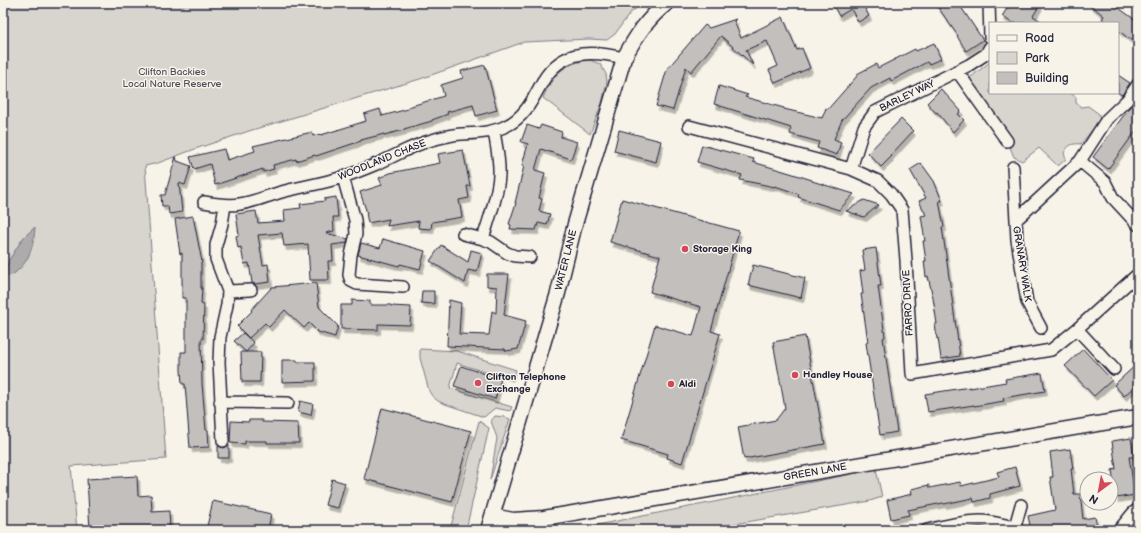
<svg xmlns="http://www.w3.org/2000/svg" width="1141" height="533" viewBox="0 0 1141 533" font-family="'Balsamiq Sans',sans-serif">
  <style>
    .green { fill: #d8d5cf; stroke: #7d7c85 }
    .water { fill: #aeabad; stroke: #76747f }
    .building { fill: #c2bfbd; stroke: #22223b; filter: url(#shadow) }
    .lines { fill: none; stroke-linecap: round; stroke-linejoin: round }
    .minor-casing { stroke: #22223b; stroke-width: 14 }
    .tertiary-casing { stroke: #22223b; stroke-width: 17 }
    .minor { stroke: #f7f3e8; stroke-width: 11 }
    .tertiary { stroke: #f7f3e8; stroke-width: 14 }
    .poi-dot { fill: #d1495b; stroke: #f7f3e8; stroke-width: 1.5 }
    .labels { text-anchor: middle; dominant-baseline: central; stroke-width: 3; stroke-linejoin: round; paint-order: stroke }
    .park-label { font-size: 10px; fill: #504f60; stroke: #f7f3e8 }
    .street-label { font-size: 10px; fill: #22223b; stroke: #f7f3e8 }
    .poi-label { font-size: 10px; font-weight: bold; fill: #22223b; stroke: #f7f3e8; text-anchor: start }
  </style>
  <defs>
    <filter id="shadow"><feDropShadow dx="2.5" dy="4.5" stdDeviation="0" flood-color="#0004"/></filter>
  </defs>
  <rect width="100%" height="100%" fill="#f7f3e8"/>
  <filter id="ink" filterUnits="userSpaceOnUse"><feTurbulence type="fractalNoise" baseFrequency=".025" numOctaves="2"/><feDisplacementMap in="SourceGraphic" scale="8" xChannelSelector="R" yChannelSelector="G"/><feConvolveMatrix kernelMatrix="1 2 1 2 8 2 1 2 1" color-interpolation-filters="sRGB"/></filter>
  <g filter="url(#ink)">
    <!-- green -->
    <path class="green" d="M3 3H643L630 13 615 34 607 40 589 39 524 42 420 79 252 130 195 149 158 163 145 166 166 459 71 466 77 530H3Z
      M590 60 600 64 606 74 607 82 602 103 590 134 543 98C553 74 564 63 590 60Z
      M990 62V93H1070L1076 97V103L1081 107 1088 106 1099 114 1100 120 1081 144C1072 143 1068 145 1064 153L1066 159 1058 166 1039 148 1022 161 1014 157 1002 128 987 102 967 80Z
      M420 349 457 351 516 370 513 381 457 363 450 388 512 407 510 411 495 408 484 417 445 404 438 401 432 396 429 391 420 358Z
      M495 416 505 417 510 419 490 480 497 438 491 421Z
      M479 421 489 428 466 530H450Z
      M876 469 882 497 870 501 699 530H571L704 504Z"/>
    <!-- water -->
    <path class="water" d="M35 227C34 244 30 261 16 272 13 275 8 276 4 277L9 260 23 238Z"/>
    <!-- building -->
    <path class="building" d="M832 3H862L869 16 858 22 851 9 839 16Z
      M935 3H951L954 8 959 4 983 40 966 51 957 36H958Z
      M1011 3H1041L1033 16 1044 23H1012L1002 16Z
      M1088 3H1112L1138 22V43L1129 38H1128L1118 30V23H1108L1102 19 1104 16Z
      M783 17 797 50 802 48 810 68 775 83 769 70 778 66 767 41 746 50 753 65 721 36 691 72 686 67 673 110 656 106 667 69 705 25 709 28 736 19 734 21 741 38Z
      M934 43 941 59 929 64 927 62 891 81 890 78 871 88 842 120 834 139 841 142 837 155 817 148 819 142 790 134 791 128 714 104 719 86 748 95 745 97 784 108V109L822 118 826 108 828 109 857 76V74L876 64 878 68 915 49 916 51Z
      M485 65 497 110 476 116 473 105 447 112 448 114 432 120V121L404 129V130L384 135V134L361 140V141L316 156 315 155 296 161V159L273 165 274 169 263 172V169L215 185 210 164 194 169 190 157 224 149 227 160 255 151 253 146 312 132 313 136 321 134V135L366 121 364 114 380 109 382 116 408 109V107L444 96 441 85 463 78 461 71Z
      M1118 75 1130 83 1122 95 1118 93Z
      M941 89 961 111 958 114 964 120 953 132 937 112 936 113 927 103Z
      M1138 96V128L1108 169 1093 157Z
      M901 119 913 131 890 156 891 157 881 167 868 153Z
      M527 125 539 129 541 125 562 132 561 137 577 142 571 159 541 149 535 170 545 173 539 198 542 199 539 211 550 214 547 225 538 223 536 230 510 229 511 225 509 224 516 203H515L524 166 522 165 528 144 521 142Z
      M619 130 661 141 656 162 614 151Z
      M702 145 754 159 753 162 790 173 812 180V181L854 194 839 210 798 197 799 194 775 186V187L740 180 742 175 697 162Z
      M463 150 470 186H467L469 198 459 200 462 217 432 222 431 229 418 228 419 221 387 226 389 219 368 223 366 213H367L360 192 382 185 379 178 390 173 440 163 438 154Z
      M176 156 177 161 191 166 185 185 179 183 182 212 169 214 168 206H162L161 195H165Z
      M921 163 934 181 942 201H939L944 227H942L960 356 941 359 938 338 937 339 935 324H937L933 298 928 276 926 277 924 261H926L923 241H925L921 216 926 215 919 201 926 198 910 170Z
      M336 197 338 217H333L334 231 326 233 348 239 347 243 332 245 333 261H328L329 280H310L308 244 284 246 282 233 258 235 263 265 268 264 270 282 255 284 252 283 249 263 244 264 241 247 238 248 236 236 239 235 236 214 256 211 258 223 285 221 284 210 301 208 300 204 325 201 324 199Z
      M622 199 739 231 711 331 720 334 682 463 667 458 668 454 621 440 655 325 693 336 701 307 650 292 660 256 610 242Z
      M864 200 879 205 864 217 846 211Z
      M193 216 202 262H201V288H202L201 304 204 305 203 339H201L202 384 206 430H208L209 447 190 448 185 384H182L181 370V352H186V298H182V253L180 254 175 219Z
      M383 239 425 251 420 269 400 264 399 266 358 255 361 243 380 248Z
      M441 245 468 262 471 250 482 253 477 272 468 270 465 283 430 261Z
      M876 248 881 286H878L885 337 883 338 897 432 880 435 866 343 868 342 861 294H863L860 271 865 270 862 250Z
      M753 265 805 278 801 298 748 285Z
      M487 274H509L504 315 526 321 518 349 506 351 505 349 447 346 449 300 461 303 459 334 489 335 492 311 496 313 497 287 487 286Z
      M316 283 319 307 338 326 335 337 318 332 309 323 304 328 285 310 269 327 265 323 249 338 237 326 252 311 251 310 272 287Z
      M422 291H434V304L421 303Z
      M352 300 370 301V305H391V306L411 307 410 325 378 324V330L341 329V305H352Z
      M243 333 254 343 246 352 234 341Z
      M805 336 825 444 744 459 738 427 776 420 785 408 773 342Z
      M1083 349 1112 380 1094 396 1065 366Z
      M241 352H261L260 382H242Z
      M282 360H297V362H315V381L282 382Z
      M1138 363V383L1124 396 1114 385Z
      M461 366 501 379 495 399 454 386Z
      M1042 373 1045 391 1003 398 1004 401 974 406V405L928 412 925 394 970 387V388L1006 382 1005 379Z
      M300 401 313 404 311 415 298 412Z
      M382 408 471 431 452 502 364 479Z
      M249 420H262V422L298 423 299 443H267V441H245V444L230 443 231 421 249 422Z
      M1131 438 1134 457H1129L1135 495 1116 498 1112 470 1116 469 1112 441Z
      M229 445V458H218V446L224 448Z
      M1070 449 1073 469H1071L1074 494H1080L1083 519 1095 517 1098 530H1031L1028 516 1055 510 1050 477H1053L1050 452Z
      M1015 467 1020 486 990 494V498L974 502 973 498 944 504 943 503 908 510 909 515 891 519 887 500 912 494 911 489 929 485V488L960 482 961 486 999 477 997 472Z
      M137 476 138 496 151 495 152 512 169 511 170 530H90L87 479Z
      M332 479 345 483 338 508 325 505Z
      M213 501 271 514 268 530H206Z"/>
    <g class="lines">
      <defs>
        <path id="minor" d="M989 3 990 37
          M957 71 1007 141
          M689 126 851 169 878 181 891 194 902 210 906 260 912 374 1051 350 1077 329 1138 274
          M1080 161 1105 182 1113 198 1138 225
          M1013 167 1016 220 1080 161 1107 119 1127 100 1138 84
          M851 169 864 127 875 112 969 65 986 54 990 47
          M343 177 355 220 356 234 351 255 349 275 351 281 357 284 403 287
          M204 202C216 204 228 206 240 204 253 202 265 197 278 193 299 187 321 184 343 177 355 173 367 168 379 163 397 155 413 145 432 140 439 138 446 136 453 135 470 133 490 134 506 126 523 118 531 103 539 88 558 50 587 49 624 58
          M1016 220 1017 240 1027 302 1041 328
          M463 234 483 239 491 242 507 253 515 256 530 257
          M483 239C489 218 498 196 499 175 500 160 496 145 494 131
          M228 291 251 290
          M1077 329 1114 369
          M220 402 288 403
          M223 441 219 362 220 337 227 305 228 291 216 259V245L222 224 225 205
          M927 530C944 526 963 521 980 521 992 521 1004 525 1015 527
          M1014 530 1021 505
          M1119 530 1133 513 1138 509"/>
        <path id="tertiary" d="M492 516 513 520 544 518 1138 417
          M488 530 558 293 575 224 624 58C636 36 647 19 667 3"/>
      </defs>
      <!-- minor casing -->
      <use href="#minor" class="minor-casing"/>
      <!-- tertiary casing -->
      <use href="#tertiary" class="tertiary-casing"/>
      <!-- minor -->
      <use href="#minor" class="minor"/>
      <!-- tertiary -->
      <use href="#tertiary" class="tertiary"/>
    </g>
  </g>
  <!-- markers -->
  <g class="poi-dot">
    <circle cx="685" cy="249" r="4"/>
    <circle cx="795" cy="375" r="4"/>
    <circle cx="478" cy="383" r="4"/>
    <circle cx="671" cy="384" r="4"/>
  </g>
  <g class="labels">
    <!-- park labels -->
    <g class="park-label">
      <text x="172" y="72">Clifton Backies<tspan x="172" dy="12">Local Nature Reserve</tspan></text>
    </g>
    <!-- street labels -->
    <g class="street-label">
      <text transform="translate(907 96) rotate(-26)">BARLEY WAY</text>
      <text transform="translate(382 160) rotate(-22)">WOODLAND CHASE</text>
      <text transform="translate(566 260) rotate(-76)">WATER LANE</text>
      <text transform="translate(1022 264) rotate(81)">GRANARY WALK</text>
      <text transform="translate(908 303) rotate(-93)">FARRO DRIVE</text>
      <text transform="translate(815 472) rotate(-10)">GREEN LANE</text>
    </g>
    <!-- poi labels -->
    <g class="poi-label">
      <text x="693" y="249">Storage King</text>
      <text x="803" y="375">Handley House</text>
      <text x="486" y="377">Clifton Telephone<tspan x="486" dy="12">Exchange</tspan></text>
      <text x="679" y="384">Aldi</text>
    </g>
  </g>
  <!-- margin -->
  <rect width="1141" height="533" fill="none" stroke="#f7f3e8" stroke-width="16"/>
  <rect x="8" y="8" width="1125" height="517" fill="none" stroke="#22223b" stroke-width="1.5" filter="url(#ink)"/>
  <!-- legend -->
  <rect x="989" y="22" width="130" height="72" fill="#f7f3e8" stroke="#a29fa3"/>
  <rect x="997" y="35" width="20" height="6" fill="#f7f3e8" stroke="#a29fa3"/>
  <text x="1025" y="42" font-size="12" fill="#22223b">Road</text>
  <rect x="997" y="52" width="20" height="12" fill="#d8d5cf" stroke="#a29fa3"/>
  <text x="1025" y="62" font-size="12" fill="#22223b">Park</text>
  <rect x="997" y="72" width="20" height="12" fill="#c2bfbd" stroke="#a29fa3"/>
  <text x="1025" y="82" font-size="12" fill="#22223b">Building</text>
  <!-- north arrow -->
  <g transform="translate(1099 491) rotate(212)"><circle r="19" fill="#f7f3e8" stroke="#a29fa3"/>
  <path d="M0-3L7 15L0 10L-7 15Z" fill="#d1495b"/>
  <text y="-6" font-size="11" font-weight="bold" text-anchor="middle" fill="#22223b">N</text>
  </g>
</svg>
